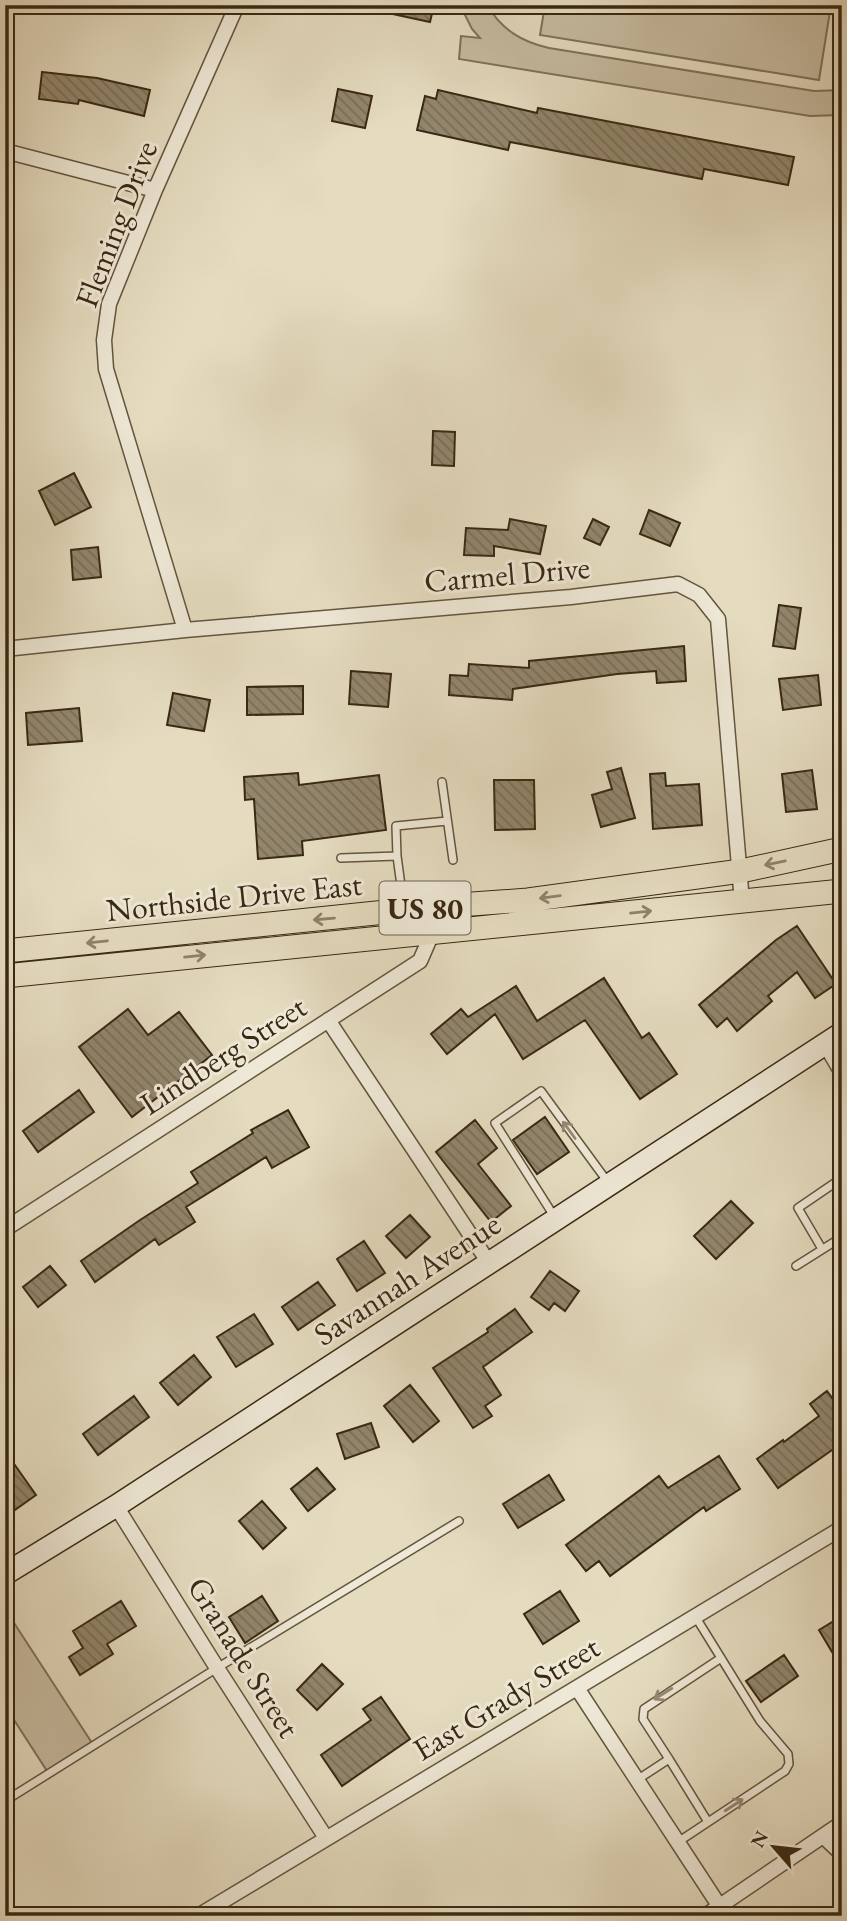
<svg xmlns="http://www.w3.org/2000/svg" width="847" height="1921" viewBox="0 0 847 1921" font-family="'EB Garamond',serif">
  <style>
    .green { fill: #c8bda3; stroke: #80725b; stroke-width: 2 }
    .building { fill: url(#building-back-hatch); stroke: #392813; stroke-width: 2 }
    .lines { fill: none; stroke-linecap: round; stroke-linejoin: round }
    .lane-casing { stroke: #64553e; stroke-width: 10 }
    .street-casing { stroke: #64553e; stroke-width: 17 }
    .secondary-casing { stroke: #392813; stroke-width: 24 }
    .primary-casing { stroke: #392813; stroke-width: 25 }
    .lane { stroke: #eee8d6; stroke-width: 7 }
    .street { stroke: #eee8d6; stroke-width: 14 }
    .secondary { stroke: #eee8d6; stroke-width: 21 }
    .primary { stroke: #e5dcc0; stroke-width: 23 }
    .oneway { stroke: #8f826a }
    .oneway2 { stroke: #948874 }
    .labels { text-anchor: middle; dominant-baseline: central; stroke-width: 6; stroke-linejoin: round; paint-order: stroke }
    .shield { fill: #eee8d6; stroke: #6f624e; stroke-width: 2 }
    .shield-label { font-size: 30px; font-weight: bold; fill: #392813 }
    .street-label { font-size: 32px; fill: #392813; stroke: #eee8d6 }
  </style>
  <defs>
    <pattern id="building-back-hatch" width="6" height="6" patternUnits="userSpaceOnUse" patternTransform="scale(1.75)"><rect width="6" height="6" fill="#92866d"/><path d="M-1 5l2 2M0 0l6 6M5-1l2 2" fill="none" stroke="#786e58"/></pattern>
  </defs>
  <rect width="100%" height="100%" fill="#e5dcc0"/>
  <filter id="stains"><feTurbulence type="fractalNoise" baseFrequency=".00286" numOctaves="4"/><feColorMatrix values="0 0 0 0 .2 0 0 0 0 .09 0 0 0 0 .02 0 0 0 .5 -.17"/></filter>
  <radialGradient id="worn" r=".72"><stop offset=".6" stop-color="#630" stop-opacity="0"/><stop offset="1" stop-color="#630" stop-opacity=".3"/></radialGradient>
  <!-- green -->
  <path class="green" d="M460 5H487C502 30 522 42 549 48L814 91 842 90V115L810 116 459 59 461 36 480 38 472 29Z
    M545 5H831L819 80 540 35Z
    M5 1609 92 1743 49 1774 5 1706Z"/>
  <!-- building -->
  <path class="building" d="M383 5H434L430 22 383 12Z
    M42 72 97 78 150 90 144 116 79 100 78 104 39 99Z
    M338 89 372 96 365 128 332 121Z
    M438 90 537 113 538 108 794 157 788 185 704 169 702 179 510 142 508 150 417 130 425 96 436 99Z
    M433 431 455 432 454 466 432 465Z
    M74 473 91 507 55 525 39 491Z
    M649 510 680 523 670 546 640 534Z
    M510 519 546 526 540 554 494 546V556L464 555 466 528 508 530Z
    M593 519 609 527 600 545 584 538Z
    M98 547 101 577 73 580 71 550Z
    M779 605 801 608 795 649 773 646Z
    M684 646 686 681 657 683 656 671 617 674 513 689 512 700 449 695 450 675 468 676 469 664 529 668V661Z
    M351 671 391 674 388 707 349 704Z
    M818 675 821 705 783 710 779 679Z
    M303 686V714L247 715V687Z
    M173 693 210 700 204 731 167 725Z
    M79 708 82 741 28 745 26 713Z
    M621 768 635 818 601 827 592 795 612 789 607 772Z
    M812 770 817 809 786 812 782 774Z
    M298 773 299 785 379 775 386 830 302 841 303 855 258 859 254 799 245 800 244 777Z
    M665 773 666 786 699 784 702 825 653 829 650 774Z
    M494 780H534L535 829 495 830Z
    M797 926 836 984 815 998 797 972 768 996 772 1001 737 1031 727 1018 717 1027 699 1005 776 940Z
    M604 978 642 1038 649 1033 677 1074 640 1099 585 1020 523 1059 495 1014 447 1054 431 1034 461 1009 468 1017 516 986 537 1021Z
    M128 1009 148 1035 179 1012 212 1055 132 1117 79 1047Z
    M79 1090 94 1112 38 1152 23 1131Z
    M288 1110 309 1147 272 1168 266 1157 186 1207 195 1222 159 1245 155 1239 95 1282 81 1261 140 1220 198 1183 191 1172 253 1133 251 1130Z
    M545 1117 569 1152 537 1174 513 1140Z
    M475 1120 497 1148 478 1164 511 1206 491 1222 436 1152Z
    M731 1201 753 1223 716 1259 694 1236Z
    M410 1215 430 1237 406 1258 386 1236Z
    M364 1241 385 1273 357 1291 337 1259Z
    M50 1266 66 1285 38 1307 23 1287Z
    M550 1271 579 1291 565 1311 554 1303 549 1310 531 1297Z
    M318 1282 335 1305 298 1330 282 1307Z
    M515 1309 532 1332 483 1367 501 1395 485 1406 492 1416 473 1428 433 1368 488 1332 487 1329Z
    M254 1314 273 1344 236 1367 217 1337Z
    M194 1355 211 1377 178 1405 160 1383Z
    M410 1385 439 1421 413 1442 384 1406Z
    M827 1391 842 1411V1443L778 1488 757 1459 783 1440 784 1442 819 1416 810 1404Z
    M134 1396 149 1417 98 1455 83 1434Z
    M371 1423 379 1447 345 1459 337 1434Z
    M5 1451 36 1495 5 1517Z
    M719 1456 740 1489 706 1511 704 1507 610 1576 599 1561 586 1571 566 1545 659 1476 668 1488Z
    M317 1468 335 1489 308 1511 291 1489Z
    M549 1475 564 1500 518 1528 503 1504Z
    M262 1501 286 1528 263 1549 239 1521Z
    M560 1591 579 1621 543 1644 524 1614Z
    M262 1596 278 1621 245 1643 229 1617Z
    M121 1601 136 1626 107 1644 113 1654 80 1675 69 1657 83 1648 73 1631Z
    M842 1616V1647L832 1652 819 1630Z
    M784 1655 798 1676 761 1702 746 1681Z
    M322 1664 343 1684 317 1710 297 1690Z
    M381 1697 410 1739 342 1786 321 1755 371 1720 363 1709Z"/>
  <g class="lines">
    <defs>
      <path id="lane" d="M442 782 453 860
        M397 856 396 826 447 821
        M341 858 397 856 404 908
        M554 1216 495 1123 541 1091 607 1181
        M822 1249 798 1208 842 1178
        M796 1266 842 1237
        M669 1759 643 1719 644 1709 721 1658
        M637 1780 669 1759 708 1822
        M5 1801 217 1668 459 1521
        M678 1842 785 1771 789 1764 788 1754 760 1721 695 1616"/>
      <path id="street" d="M5 151 155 190
        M185 630 106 369 104 340 109 304 155 190 237 5
        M5 649 185 630 571 597 678 584 699 595 718 619 742 902
        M328 1020 489 1263
        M825 1044 842 1073
        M5 1229 420 961 444 906
        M116 1506 217 1668 326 1838
        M577 1688 720 1907
        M824 1837 842 1854
        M198 1916 842 1528
        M705 1916 842 1823"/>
      <path id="secondary" d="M5 1574 116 1506 842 1033"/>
      <path id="primary" d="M5 951 444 906 528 900 741 871 842 849
        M5 976 842 891"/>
    </defs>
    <!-- lane casing -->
    <use href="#lane" class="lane-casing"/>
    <!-- street casing -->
    <use href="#street" class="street-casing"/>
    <!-- secondary casing -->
    <use href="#secondary" class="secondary-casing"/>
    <!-- primary casing -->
    <use href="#primary" class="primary-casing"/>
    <!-- lane -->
    <use href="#lane" class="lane"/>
    <!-- street -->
    <use href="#street" class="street"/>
    <!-- secondary -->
    <use href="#secondary" class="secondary"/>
    <!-- primary -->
    <use href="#primary" class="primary"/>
  </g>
  <!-- one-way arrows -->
  <defs><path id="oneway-shaft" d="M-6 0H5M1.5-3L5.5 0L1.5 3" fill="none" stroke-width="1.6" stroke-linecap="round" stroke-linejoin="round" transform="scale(1.75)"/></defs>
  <g class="oneway">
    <use href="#oneway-shaft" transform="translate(775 863) rotate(168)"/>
    <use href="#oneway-shaft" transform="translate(550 897) rotate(172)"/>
    <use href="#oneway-shaft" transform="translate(641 912) rotate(-6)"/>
    <use href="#oneway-shaft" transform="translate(324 919) rotate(175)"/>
    <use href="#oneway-shaft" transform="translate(97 942) rotate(174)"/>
    <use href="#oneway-shaft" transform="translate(195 956) rotate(-6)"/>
  </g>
  <g class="oneway2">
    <use href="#oneway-shaft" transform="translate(569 1130) rotate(-126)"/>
    <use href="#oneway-shaft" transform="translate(663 1694) rotate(148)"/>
    <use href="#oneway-shaft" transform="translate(734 1805) rotate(-33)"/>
  </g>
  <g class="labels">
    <!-- shield labels -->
    <rect class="shield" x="379.5" y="881.5" width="91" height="53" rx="5"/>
    <g class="shield-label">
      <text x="425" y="908">US 80</text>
    </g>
    <!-- street labels -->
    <g class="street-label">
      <text transform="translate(116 224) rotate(-69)">Fleming Drive</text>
      <text transform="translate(507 574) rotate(-5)">Carmel Drive</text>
      <text transform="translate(234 897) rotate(-6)">Northside Drive East</text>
      <text transform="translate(223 1055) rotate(-33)">Lindberg Street</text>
      <text transform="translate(407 1279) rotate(-33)">Savannah Avenue</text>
      <text transform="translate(244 1657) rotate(58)">Granade Street</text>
      <text transform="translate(506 1698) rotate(-31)">East Grady Street</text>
    </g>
  </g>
  <!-- margin -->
  <rect width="847" height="1921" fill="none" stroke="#e5dcc0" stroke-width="28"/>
  <rect x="7" y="7" width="833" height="1907" fill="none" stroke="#392813" stroke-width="3.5"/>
  <rect x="14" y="14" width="819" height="1893" fill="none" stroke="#392813" stroke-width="2"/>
  <!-- north arrow -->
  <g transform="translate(774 1847) rotate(298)" stroke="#eee8d6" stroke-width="5" paint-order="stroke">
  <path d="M0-5L12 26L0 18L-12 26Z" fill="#392813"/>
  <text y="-10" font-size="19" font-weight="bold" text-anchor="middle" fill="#392813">N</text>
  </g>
  <rect width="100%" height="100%" filter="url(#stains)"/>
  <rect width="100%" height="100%" fill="url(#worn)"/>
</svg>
